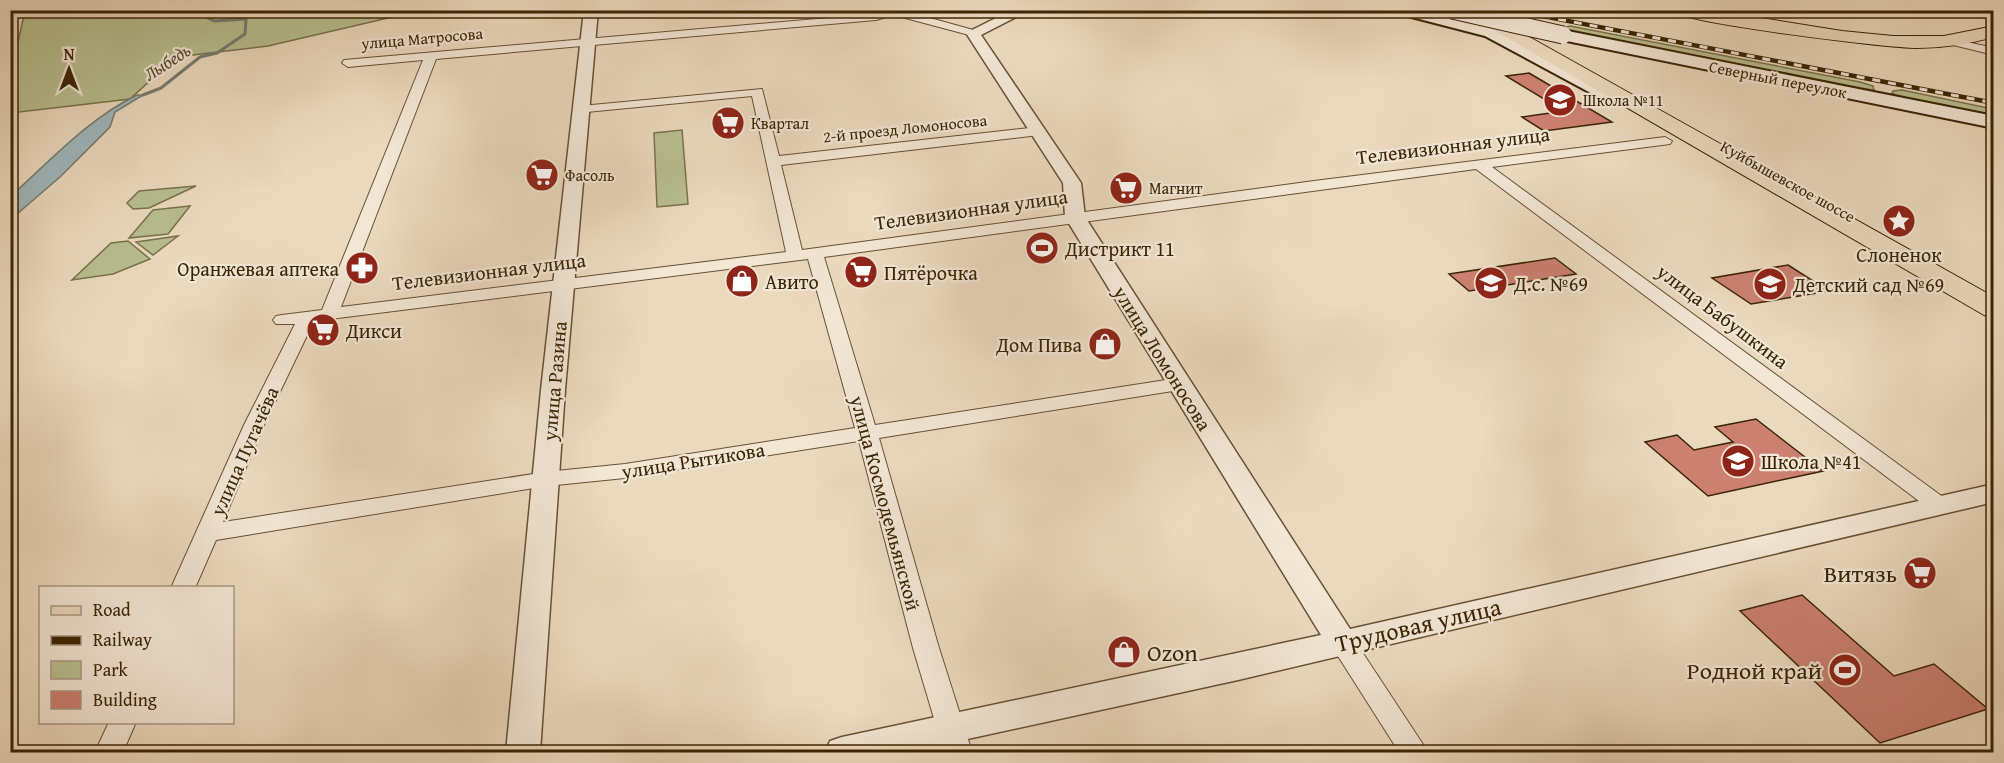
<svg xmlns="http://www.w3.org/2000/svg" width="2004" height="763" viewBox="0 0 2004 763" font-family="'Gentium Book Plus',serif">
  <style>
    .green { fill: #b8bf90; stroke: #7a724a; stroke-width: 1.5 }
    .water { fill: #9eb7bc; stroke: #767c72; stroke-width: 1.5 }
    .lines { fill: none; stroke-linecap: round; stroke-linejoin: round }
    .stream { stroke: #767c72; stroke-width: 3 }
    .building { fill: #cc8071; stroke: #3b2403; stroke-width: 1.5 }
    .minor-casing { stroke: #675132; stroke-width: 2 }
    .tertiary-casing { stroke: #675132; stroke-width: 3 }
    .secondary-casing { stroke: #3b2403; stroke-width: 4 }
    .primary-casing { stroke: #3b2403; stroke-width: 2 }
    .minor { fill: #f2e6d5; fill-rule: evenodd }
    .tertiary { fill: #f2e6d5; fill-rule: evenodd }
    .secondary { fill: #f2e6d5; fill-rule: evenodd }
    .primary { fill: #ebd9be; fill-rule: evenodd }
    .rail-casing { stroke: #3b2403; stroke-width: 4.5 }
    .rail { stroke: #f2e6d5; stroke-width: 3; stroke-dasharray: 8; stroke-linecap: butt }
    .secondary-bridge-casing { stroke: #3b2403; stroke-width: 19; stroke-linecap: butt }
    .secondary-bridge { stroke: #f2e6d5; stroke-width: 17 }
    .labels { text-anchor: middle; dominant-baseline: central; stroke-width: 4.5; stroke-linejoin: round; paint-order: stroke }
    .far-street-label { font-size: 16px; fill: #3b2403; stroke: #f2e6d5 }
    .far-poi-label { font-size: 16px; fill: #3b2403; stroke: #f2e6d5; text-anchor: start }
    .far-water-label { font-size: 18px; font-style: italic; fill: #544931; stroke: #f2e6d5 }
    .street-label { font-size: 20px; fill: #3b2403; stroke: #f2e6d5 }
    .poi-label { font-size: 20px; fill: #3b2403; stroke: #f2e6d5; text-anchor: start }
    .near-poi-label { font-size: 24px; fill: #3b2403; stroke: #f2e6d5; text-anchor: end }
    .near-street-label { font-size: 24px; fill: #3b2403; stroke: #f2e6d5 }
  </style>
  <rect width="100%" height="100%" fill="#ebd9be"/>
  <filter id="stains"><feTurbulence type="fractalNoise" baseFrequency=".00333" numOctaves="4"/><feColorMatrix values="0 0 0 0 .2 0 0 0 0 .09 0 0 0 0 .02 0 0 0 .5 -.17"/></filter>
  <radialGradient id="worn" r=".72"><stop offset=".6" stop-color="#630" stop-opacity="0"/><stop offset="1" stop-color="#630" stop-opacity=".3"/></radialGradient>
  <!-- green -->
  <path class="green" d="M25 11V10L418 11 268 46 176 57 130 99 11 113V73Z
    M1570 26 1860 82 1873 86 1874 90 1831 86 1567 32 1562 28Z
    M1902 90 1993 109V119L1903 99 1892 93 1893 91Z
    M682 130 688 204 657 207 654 133Z
    M196 186 149 208 133 209 127 203 139 191Z
    M190 206 168 234 129 238 153 210Z
    M178 236 153 255 136 242Z
    M128 241 150 259 113 274 72 280 111 243Z"/>
  <!-- water -->
  <path class="water" d="M137 95H143L115 112 110 127 60 177 11 219V196C50 161 89 118 137 95Z"/>
  <g class="lines">
    <!-- stream -->
    <path class="stream" d="M143 95 161 88 200 57 217 53 245 34 246 19 214 21 206 17 211 10"/>
  </g>
  <!-- building -->
  <path class="building" d="M1529 73 1612 122 1544 131 1522 117 1564 111 1506 76Z
    M1555 258 1576 274 1469 291 1449 274Z
    M1788 265 1829 291 1751 304 1712 278Z
    M1756 419 1823 471 1708 496 1645 442 1677 435 1694 450 1733 442 1715 427Z
    M1802 595 1894 676 1934 664 1988 709 1880 743 1740 611Z"/>
  <g class="lines">
    <defs>
      <path id="minor" d="M882 10H901L977 31 979 33 973 36 894 15 876 20 436 59 341 307 786 252 752 96 576 113 574 110 581 106 762 89 779 156 1039 127 1046 131 1039 135 781 165 802 250 1314 181 1665 137 1672 141 1670 144 1492 167 1947 500 1950 505 1947 510 1939 513 1931 510 1476 169 824 257 875 425 1179 378 1186 380 1189 384 1186 388 1179 390 879 438 939 648 972 752H944L913 648 859 441 625 478 546 486 216 540 195 588H171L244 425 295 324H276L273 320 276 316 282 315 322 310 423 60 348 67 342 63 344 60 875 14ZM808 259 855 428 625 464 546 472 223 522 264 425 314 321Z
        M1949 38 1994 48V55L1945 43V39Z
        M1342 632 1351 635 1428 752H1399L1329 642 1333 635Z
        M109 722H136L123 752H95Z"/>
      <path id="tertiary" d="M584 10H598L565 390 540 752H506L541 390Z
        M1012 10H1030L981 35 1081 183 1085 217 1350 629 1994 484V502L1238 680 908 752H825L830 741 842 737 1321 635 1065 217 1063 183 966 33Z"/>
      <path id="secondary" d="M1394 10H1424L1497 28 1627 97 1630 101 1627 105H1613L1485 36 1396 13Z
        M1563 30 1994 116V128L1557 39 1555 35Z"/>
      <path id="primary" d="M1459 10H1481L1994 297V318L1984 315Z
        M1670 10H1711L1842 31 1893 36H1944L1994 26V37C1968 44 1943 48 1917 48 1888 48 1680 23 1670 10Z"/>
    </defs>
    <!-- minor casing -->
    <use href="#minor" class="minor-casing"/>
    <!-- tertiary casing -->
    <use href="#tertiary" class="tertiary-casing"/>
    <!-- secondary casing -->
    <use href="#secondary" class="secondary-casing"/>
    <!-- primary casing -->
    <use href="#primary" class="primary-casing"/>
    <!-- minor -->
    <use href="#minor" class="minor"/>
    <!-- tertiary -->
    <use href="#tertiary" class="tertiary"/>
    <!-- secondary -->
    <use href="#secondary" class="secondary"/>
    <!-- primary -->
    <use href="#primary" class="primary"/>
    <defs>
      <path id="rail" d="M1511 10 1994 103"/>
    </defs>
    <!-- rail casing -->
    <use href="#rail" class="rail-casing"/>
    <!-- rail -->
    <use href="#rail" class="rail"/>
    <defs>
      <path id="secondary-bridge" d="M1452 10 1563 35"/>
    </defs>
    <!-- secondary-bridge casing -->
    <use href="#secondary-bridge" class="secondary-bridge-casing"/>
    <!-- secondary-bridge -->
    <use href="#secondary-bridge" class="secondary-bridge"/>
  </g>
  <!-- icons -->
  <defs>
    <symbol id="school-disc" viewBox="-11 -11 22 22"><circle r="9.5" fill="#8f2418" stroke="#f2e6d5"/><path d="M0-5L7-2L0 1L-7-2ZM-4 1L0 2.5L4 1V4Q0 6-4 4Z" fill="#fff"/></symbol>
    <symbol id="supermarket-disc" viewBox="-11 -11 22 22"><circle r="9.5" fill="#8f2418" stroke="#f2e6d5"/><path d="M-6-5.5h2.5l.6 2H6L4.5 2H-2.5L-4.4-4H-6ZM-1.5 3.2a1.3 1.3 0 1 0 .1 0ZM3 3.2a1.3 1.3 0 1 0 .1 0Z" fill="#fff"/></symbol>
    <symbol id="sight-disc" viewBox="-11 -11 22 22"><circle r="9.5" fill="#8f2418" stroke="#f2e6d5"/><path d="M0-6L1.8-2.2L6-1.7L2.9 1.2L3.7 5.4L0 3.3L-3.7 5.4L-2.9 1.2L-6-1.7L-1.8-2.2Z" fill="#fff"/></symbol>
    <symbol id="stadium-disc" viewBox="-11 -11 22 22"><circle r="9.5" fill="#8f2418" stroke="#f2e6d5"/><path d="M0-5a6.5 5 0 1 0 0 10a6.5 5 0 1 0 0-10ZM-3.5-1.8h7v3.6h-7Z" fill="#fff"/></symbol>
    <symbol id="pharmacy-disc" viewBox="-11 -11 22 22"><circle r="9.5" fill="#8f2418" stroke="#f2e6d5"/><path d="M-2-6h4v4h4v4h-4v4h-4v-4h-4v-4h4Z" fill="#fff"/></symbol>
    <symbol id="shop-disc" viewBox="-11 -11 22 22"><circle r="9.5" fill="#8f2418" stroke="#f2e6d5"/><path d="M-5-2.5h2.3a2.7 3.5 0 0 1 5.4 0H5L5.5 6h-11ZM-1.5-2.5h3a1.5 2.3 0 0 0-3 0Z" fill="#fff"/></symbol>
  </defs>
  <g fill-rule="evenodd">
    <use href="#school-disc" x="1541" y="81" width="38" height="38"/>
    <use href="#supermarket-disc" x="709" y="104" width="38" height="38"/>
    <use href="#supermarket-disc" x="523" y="156" width="38" height="38"/>
    <use href="#supermarket-disc" x="1107" y="169" width="38" height="38"/>
    <use href="#sight-disc" x="1880" y="202" width="38" height="38"/>
    <use href="#stadium-disc" x="1023" y="229" width="38" height="38"/>
    <use href="#pharmacy-disc" x="343" y="249" width="38" height="38"/>
    <use href="#supermarket-disc" x="842" y="253" width="38" height="38"/>
    <use href="#shop-disc" x="723" y="262" width="38" height="38"/>
    <use href="#school-disc" x="1472" y="264" width="38" height="38"/>
    <use href="#school-disc" x="1751" y="265" width="38" height="38"/>
    <use href="#supermarket-disc" x="304" y="311" width="38" height="38"/>
    <use href="#shop-disc" x="1086" y="325" width="38" height="38"/>
    <use href="#school-disc" x="1719" y="442" width="38" height="38"/>
    <use href="#supermarket-disc" x="1901" y="554" width="38" height="38"/>
    <use href="#shop-disc" x="1105" y="633" width="38" height="38"/>
    <use href="#stadium-disc" x="1826" y="651" width="38" height="38"/>
  </g>
  <g class="labels">
    <!-- far-street labels -->
    <g class="far-street-label">
      <text transform="translate(422 38) rotate(-5)">улица Матросова</text>
      <text transform="translate(1778 79) rotate(11)">Северный переулок</text>
      <text transform="translate(905 128) rotate(-6)">2-й проезд Ломоносова</text>
      <text transform="translate(1788 181) rotate(29)">Куйбышевское шоссе</text>
    </g>
    <!-- far-poi labels -->
    <g class="far-poi-label">
      <text x="1583" y="100">Школа №11</text>
      <text x="751" y="123">Квартал</text>
      <text x="565" y="175">Фасоль</text>
      <text x="1149" y="188">Магнит</text>
    </g>
    <!-- far-water labels -->
    <g class="far-water-label">
      <text transform="translate(167 62) rotate(-33)">Лыбедь</text>
    </g>
    <!-- street labels -->
    <g class="street-label">
      <text transform="translate(1453 145) rotate(-7)">Телевизионная улица</text>
      <text transform="translate(971 209) rotate(-8)">Телевизионная улица</text>
      <text transform="translate(489 271) rotate(-7)">Телевизионная улица</text>
      <text transform="translate(1723 316) rotate(37)">улица Бабушкина</text>
      <text transform="translate(1163 358) rotate(58)">улица Ломоносова</text>
      <text transform="translate(554 381) rotate(-85)">улица Разина</text>
      <text transform="translate(244 451) rotate(-66)">улица Пугачёва</text>
      <text transform="translate(693 460) rotate(-9)">улица Рытикова</text>
      <text transform="translate(886 503) rotate(75)">улица Космодемьянской</text>
    </g>
    <!-- poi labels -->
    <g class="poi-label">
      <text x="1065" y="248">Дистрикт 11</text>
      <text x="1899" y="254" text-anchor="middle">Слоненок</text>
      <text x="339" y="268" text-anchor="end">Оранжевая аптека</text>
      <text x="884" y="272">Пятёрочка</text>
      <text x="765" y="281">Авито</text>
      <text x="1514" y="283">Д.с. №69</text>
      <text x="1793" y="284">Детский сад №69</text>
      <text x="346" y="330">Дикси</text>
      <text x="1082" y="344" text-anchor="end">Дом Пива</text>
      <text x="1761" y="461">Школа №41</text>
    </g>
    <!-- near-poi labels -->
    <g class="near-poi-label">
      <text x="1897" y="573">Витязь</text>
      <text x="1147" y="652" text-anchor="start">Ozon</text>
      <text x="1822" y="670">Родной край</text>
    </g>
    <!-- near-street labels -->
    <g class="near-street-label">
      <text transform="translate(1418 625) rotate(-13)">Трудовая улица</text>
    </g>
  </g>
  <!-- margin -->
  <rect width="2004" height="763" fill="none" stroke="#ebd9be" stroke-width="36"/>
  <rect x="12" y="12" width="1980" height="739" fill="none" stroke="#3b2403" stroke-width="3"/>
  <rect x="18" y="18" width="1968" height="727" fill="none" stroke="#3b2403" stroke-width="1.5"/>
  <!-- legend -->
  <rect x="39" y="586" width="195" height="138" fill="#f2e6d5" stroke="#a99881" stroke-width="1.5"/>
  <rect x="51" y="606" width="30" height="9" fill="#ebd9be" stroke="#a99881" stroke-width="1.5"/>
  <text x="93" y="616" font-size="18" fill="#3b2403">Road</text>
  <rect x="51" y="636" width="30" height="9" fill="#3b2403" stroke="#a99881" stroke-width="1.5"/>
  <text x="93" y="646" font-size="18" fill="#3b2403">Railway</text>
  <rect x="51" y="661" width="30" height="18" fill="#b8bf90" stroke="#a99881" stroke-width="1.5"/>
  <text x="93" y="676" font-size="18" fill="#3b2403">Park</text>
  <rect x="51" y="691" width="30" height="18" fill="#cc8071" stroke="#a99881" stroke-width="1.5"/>
  <text x="93" y="706" font-size="18" fill="#3b2403">Building</text>
  <!-- north arrow -->
  <g transform="translate(69 69)" stroke="#f2e6d5" stroke-width="4.5" paint-order="stroke">
  <path d="M0-4.5L10 22L0 15L-10 22Z" fill="#3b2403"/>
  <text y="-9" font-size="16" font-weight="bold" text-anchor="middle" fill="#3b2403">N</text>
  </g>
  <rect width="100%" height="100%" filter="url(#stains)"/>
  <rect width="100%" height="100%" fill="url(#worn)"/>
</svg>
